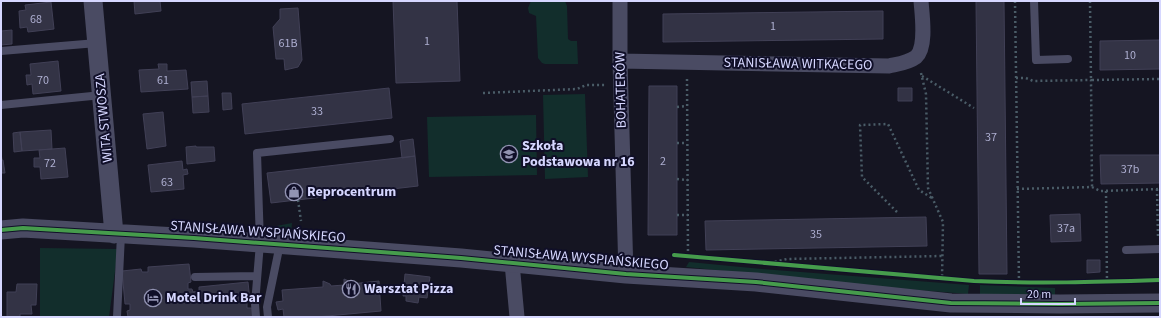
<svg xmlns="http://www.w3.org/2000/svg" width="1161" height="318" viewBox="0 0 1161 318" font-family="'Source Sans 3',sans-serif">
  <style>
    .green { fill: #122e2c }
    .building { fill: #333345; stroke: #414056 }
    .lines { fill: none; stroke-linecap: round; stroke-linejoin: round }
    .path { stroke: #4a5c67; stroke-width: 2.5; stroke-dasharray: 2 3; stroke-linecap: butt }
    .service { stroke: #4a4b63; stroke-width: 8 }
    .minor { stroke: #4a4b63; stroke-width: 15 }
    .tertiary { stroke: #4a4b63; stroke-width: 19 }
    .cycleway-casing { stroke: #100f28; stroke-width: 6 }
    .cycleway { stroke: #469c4c; stroke-width: 4 }
    .labels { text-anchor: middle; dominant-baseline: central; stroke-width: 4; stroke-linejoin: round; paint-order: stroke }
    .number-label { font-size: 12px; fill: #adaed0 }
    .street-label { font-size: 14px; fill: #d6d7ff; stroke: #100f28 }
    .poi-label { font-size: 14px; font-weight: bold; fill: #d6d7ff; stroke: #100f28; text-anchor: start }
  </style>
  <rect width="100%" height="100%" fill="#151522"/>
  <!-- green -->
  <path class="green" d="M531 1H565L567 6 568 39 571 41H577L578 64H545L542 63 538 58 536 16 529 13 528 8Z
    M585 94 588 177 545 179 543 95Z
    M536 115 537 175 429 177 427 117Z
    M292 223 291 232 286 234H272L266 228Z
    M40 248 118 249 109 317H40Z
    M689 262 762 269 969 285 968 294 893 288 686 267Z
    M980 285 1055 288V295L980 294Z"/>
  <!-- building -->
  <path class="building" d="M134 1H160L161 11 135 14Z
    M393 1H457L460 81 396 83Z
    M976 1H1004L1007 274H979Z
    M51 2 54 29 28 32 27 27 20 28 19 11 26 10 25 5Z
    M298 8 302 60 298 67 285 70 284 59H276L273 27 280 19V9Z
    M883 11V39L663 42V14Z
    M12 30V44L1 45V31Z
    M1160 40V69L1100 70V41Z
    M58 61 61 91 33 94 32 84 27 85 26 75H31L30 64Z
    M158 64H167V71L186 70 188 89 141 92 139 70 159 69Z
    M207 81 208 96 192 97 191 82Z
    M649 86H677V235H648Z
    M389 88 392 118 245 134 242 104Z
    M898 88H912V101H898Z
    M222 93H231L232 109 223 110Z
    M208 96 209 112 193 113 192 97Z
    M163 112 166 146 147 149 143 114Z
    M51 130 52 149 22 151 20 132Z
    M20 132 22 151 14 152 13 133Z
    M413 139 415 156 402 158 400 141Z
    M196 146V147H214L215 161 187 164 186 147Z
    M65 148 68 177 41 179 40 167H34V158H40L39 150Z
    M1 153 2 160H3L5 173H1Z
    M1100 155H1160V183L1101 184Z
    M415 156 418 186 271 203 267 173Z
    M182 161 183 170 187 169 188 174 183 175 184 189 151 192 148 165Z
    M1080 214 1081 241 1051 242 1050 215Z
    M926 217 927 246 706 250 705 221Z
    M1087 260H1100V272L1087 273Z
    M189 264 191 282 188 283V289H192L193 292 199 291V287L248 282 250 301H247V308H252L253 317H128L127 311 130 310V304H125L122 271 141 269 142 272H148V267Z
    M405 274 430 277 427 298 419 297 418 303 406 301V296H403Z
    M344 279 351 282V284L379 281 381 311 316 317H284L283 309 278 310 276 302 283 301 282 290 323 287V281L330 284 331 286 344 285Z
    M17 284H37L36 305H31L32 314H20V317H7V292H16Z"/>
  <g class="lines">
    <!-- path -->
    <path class="path" d="M1015 1 1019 283
      M1090 1 1091 80 1160 79
      M921 73 926 94 928 188 943 222 942 279
      M922 76 974 108
      M1016 78H1026L1033 81 1091 80 1092 187
      M687 79 688 257
      M483 93 577 89 586 85H605
      M677 107 687 106
      M677 143H687
      M677 179 688 180
      M1017 189 1092 187 1100 191 1160 189
      M1157 189 1158 237
      M1106 191 1107 282
      M298 200 301 221
      M897 212 862 177 860 125 888 124 919 190 932 198
      M677 215H688
      M765 264 787 259 942 256"/>
    <!-- service -->
    <path class="service" d="M1034 1 1036 60 1068 59
      M1 51 97 43
      M1 105 102 95
      M1126 250 1160 249
      M195 277 257 276
      M117 317 121 235
      M256 317 255 304 260 243 257 153 390 139
      M268 317 267 307 280 244"/>
    <!-- minor -->
    <path class="minor" d="M620 1V61L626 274
      M620 61 889 66C898 64 908 63 916 57 927 47 922 15 921 1
      M512 263 517 317"/>
    <!-- tertiary -->
    <path class="tertiary" d="M93 1 114 234
      M1 230 23 228 194 238 461 258 626 274 756 282 951 303 1060 304 1160 303"/>
    <defs>
      <path id="cycleway" d="M1 230 23 228 194 238 461 258 626 274 756 282 951 303 1060 304 1160 303
        M674 255 974 281C1036 284 1098 282 1160 280"/>
    </defs>
    <!-- cycleway casing -->
    <use href="#cycleway" class="cycleway-casing"/>
    <!-- cycleway -->
    <use href="#cycleway" class="cycleway"/>
  </g>
  <!-- icons -->
  <defs>
    <symbol id="school-ring" viewBox="-11 -11 22 22"><circle r="9.5" fill="#100f28" stroke="#9293b2" stroke-width="1.5"/><path d="M0-5L7-2L0 1L-7-2ZM-4 1L0 2.5L4 1V4Q0 6-4 4Z" fill="#9293b2"/></symbol>
    <symbol id="shop-ring" viewBox="-11 -11 22 22"><circle r="9.5" fill="#100f28" stroke="#9293b2" stroke-width="1.5"/><path d="M-5-2.5h2.3a2.7 3.5 0 0 1 5.4 0H5L5.5 6h-11ZM-1.5-2.5h3a1.5 2.3 0 0 0-3 0Z" fill="#9293b2"/></symbol>
    <symbol id="restaurant-ring" viewBox="-11 -11 22 22"><circle r="9.5" fill="#100f28" stroke="#9293b2" stroke-width="1.5"/><path d="M-5-6h1v4h1v-4h1v4h1v-4h1v5L-1.5 .5V6h-2V.5L-5-1ZM5-6V6H3V1.5H1.5Q1.5-4 5-6Z" fill="#9293b2"/></symbol>
    <symbol id="hotel-ring" viewBox="-11 -11 22 22"><circle r="9.5" fill="#100f28" stroke="#9293b2" stroke-width="1.5"/><path d="M-6-4.5h1.5V1H6V5H4.5V3h-9V5H-6ZM-4 0a1.8 1.8 0 1 1 3.6 0ZM.5 0V-2.5h3Q6-2.5 6 0Z" fill="#9293b2"/></symbol>
  </defs>
  <g fill-rule="evenodd">
    <use href="#school-ring" x="499" y="144" width="20" height="20"/>
    <use href="#shop-ring" x="284" y="182" width="20" height="20"/>
    <use href="#restaurant-ring" x="341" y="279" width="20" height="20"/>
    <use href="#hotel-ring" x="143" y="288" width="20" height="20"/>
  </g>
  <g class="labels">
    <!-- number labels -->
    <g class="number-label">
      <text x="36" y="19">68</text>
      <text x="773" y="26">1</text>
      <text x="427" y="41">1</text>
      <text x="288" y="43">61B</text>
      <text x="1130" y="55">10</text>
      <text x="43" y="80">70</text>
      <text x="163" y="80">61</text>
      <text x="317" y="111">33</text>
      <text x="991" y="137">37</text>
      <text x="663" y="161">2</text>
      <text x="50" y="163">72</text>
      <text x="1130" y="169">37b</text>
      <text x="167" y="182">63</text>
      <text x="1066" y="228">37a</text>
      <text x="816" y="234">35</text>
    </g>
    <!-- street labels -->
    <g class="street-label">
      <text transform="translate(798 64) rotate(1)">STANISŁAWA WITKACEGO</text>
      <text transform="translate(621 90) rotate(-91)">BOHATERÓW</text>
      <text transform="translate(104 118) rotate(-95)">WITA STWOSZA</text>
      <text transform="translate(258 232) rotate(4)">STANISŁAWA WYSPIAŃSKIEGO</text>
      <text transform="translate(581 258) rotate(5)">STANISŁAWA WYSPIAŃSKIEGO</text>
    </g>
    <!-- poi labels -->
    <g class="poi-label">
      <text x="522" y="146">Szkoła<tspan x="522" dy="16">Podstawowa nr 16</tspan></text>
      <text x="307" y="192">Reprocentrum</text>
      <text x="364" y="289">Warsztat Pizza</text>
      <text x="166" y="298">Motel Drink Bar</text>
    </g>
  </g>
  <!-- border -->
  <rect width="1161" height="318" fill="none" stroke="#d6d7ff" stroke-width="4"/>
  <!-- scale -->
  <path d="M1021 298v6h54v-6" fill="none" stroke="#d6d7ff" stroke-width="2"/>
  <text x="1027" y="298" font-size="12" fill="#d6d7ff" stroke="#100f28" stroke-width="3" paint-order="stroke">20 m</text>
</svg>
